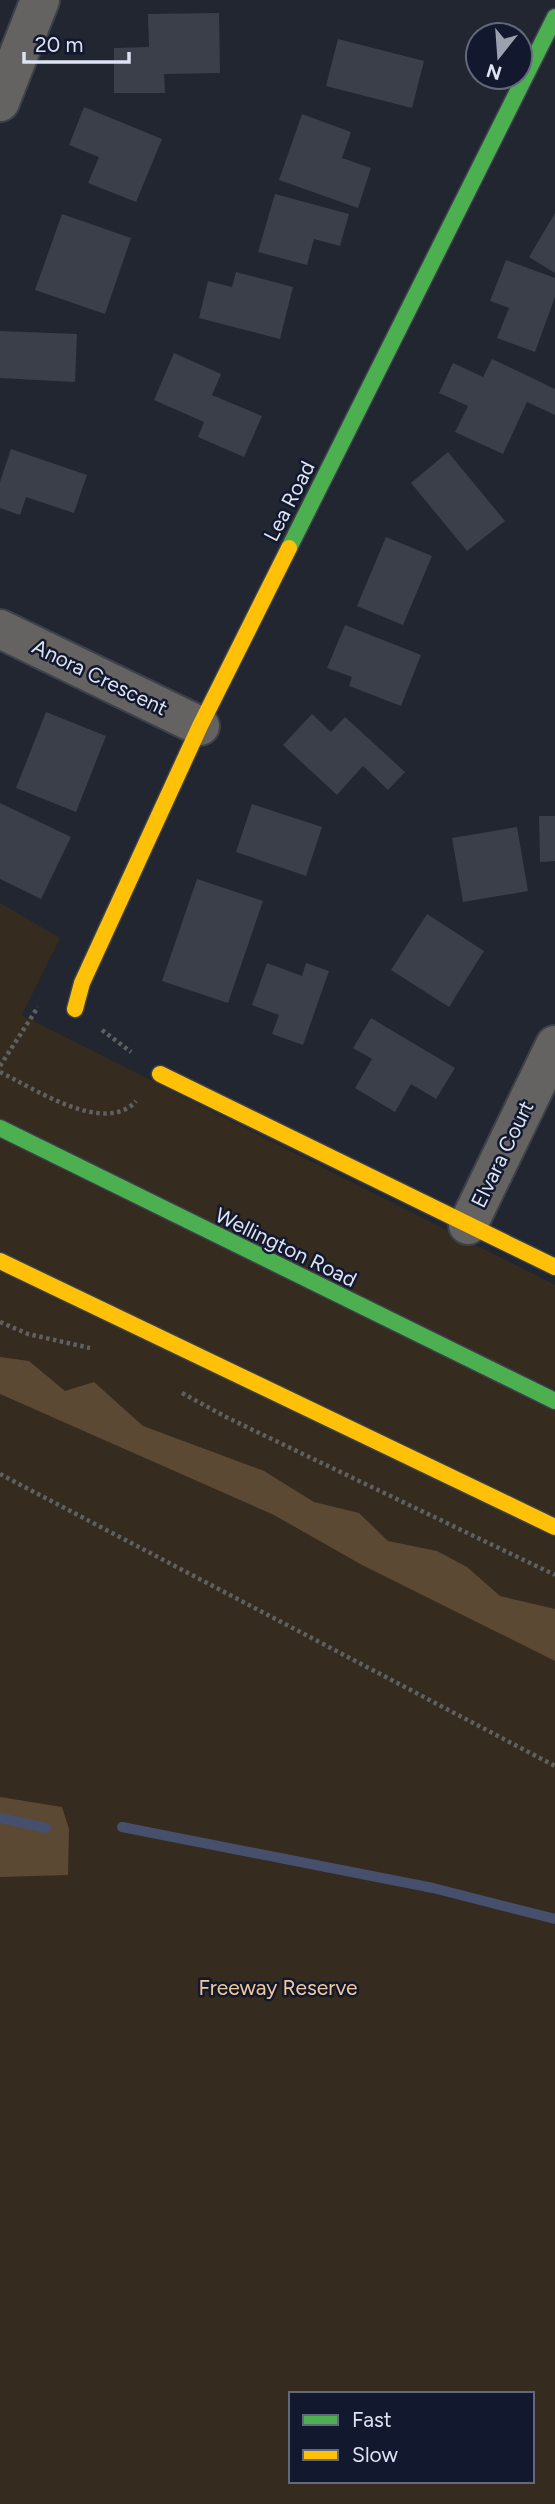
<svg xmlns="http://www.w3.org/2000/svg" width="555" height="2504" viewBox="0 0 555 2504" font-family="Figtree,sans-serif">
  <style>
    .green { fill: #362b1f; fill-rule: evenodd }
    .forest { fill: #5b4934 }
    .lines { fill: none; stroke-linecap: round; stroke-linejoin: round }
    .stream { stroke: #46506c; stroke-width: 10 }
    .building { fill: #3b3f49 }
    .street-casing { stroke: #3d414a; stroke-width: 42 }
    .fast-casing { stroke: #3d414a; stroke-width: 19 }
    .slow-casing { stroke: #3d414a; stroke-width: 19 }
    .path { stroke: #5f6061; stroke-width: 4.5; stroke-dasharray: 3.5 3.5; stroke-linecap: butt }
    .street { stroke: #656361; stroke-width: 38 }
    .fast { stroke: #4caf50; stroke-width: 16 }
    .slow { stroke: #ffc107; stroke-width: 16 }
    .labels { text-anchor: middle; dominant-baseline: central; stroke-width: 5; stroke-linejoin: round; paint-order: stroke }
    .street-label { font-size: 21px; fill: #dde3f2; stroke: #12182d }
    .park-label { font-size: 21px; fill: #f2ca98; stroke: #12182d }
  </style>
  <rect width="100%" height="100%" fill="#212631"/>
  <!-- green -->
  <path class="green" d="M0 903 60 938 22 1015 555 1285V2504H0ZM291 2394H532V2481H291Z"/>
  <!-- forest -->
  <path class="forest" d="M0 1357 29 1361 65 1391 94 1382 143 1426 264 1471 314 1502 359 1513 388 1541 437 1551 467 1567 500 1596 555 1609V1661L362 1565 274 1515 0 1394Z
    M0 1797 62 1807 69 1829 68 1875 0 1877Z"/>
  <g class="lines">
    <!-- stream -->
    <path class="stream" d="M0 1818 46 1828
      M122 1827 433 1888 555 1919"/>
  </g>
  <!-- building -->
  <path class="building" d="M219 13 220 73 164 74 165 93H114V48L149 47 148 14Z
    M338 39 424 61 412 108 326 86Z
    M84 107 162 139 136 202 88 183 99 157 69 145Z
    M302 114 351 132 342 158 371 168 358 208 279 180Z
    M275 194 349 214 340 246 314 239 307 265 258 252Z
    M555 213V273L529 257Z
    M62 214 131 238 105 314 35 290Z
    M506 260 555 278V297L535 352 497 338 509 308 490 301Z
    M236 272 293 287 280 339 199 318 208 281 232 287Z
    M0 331 77 334 75 382 0 378Z
    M174 353 221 374 212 395 262 416 244 457 198 437 204 422 154 400Z
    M492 359 555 389V415L527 402 503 454 455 432 468 406 439 393 453 363 483 377Z
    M11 449 87 475 74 513 26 497 20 515 0 508V482Z
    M448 452 505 521 467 551 411 483Z
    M386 537 432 556 403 625 357 606Z
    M345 625 421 655 401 706 349 686 352 677 327 668Z
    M46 712 106 736 76 812 16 788Z
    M312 714 331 732 345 717 405 772 388 790 363 766 337 795 283 745Z
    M0 803 71 837 41 899 0 879Z
    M252 804 322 827 306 876 236 852Z
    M539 816H555V861L540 862Z
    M517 827 528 891 463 902 452 838Z
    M197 879 263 901 228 1003 162 981Z
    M427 914 484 951 449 1007 391 970Z
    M267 963 302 976 306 963 329 971 303 1045 272 1034 279 1015 252 1005Z
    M371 1018 455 1068 436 1099 411 1084 395 1112 355 1088 372 1059 353 1048Z"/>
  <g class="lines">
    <defs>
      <path id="street" d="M0 102 40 0
        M0 629 200 726
        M468 1225 555 1045"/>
      <path id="fast" d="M289 548 555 17
        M0 1128 555 1401"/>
      <path id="slow" d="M75 1009 82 983 200 726 289 548
        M160 1074 555 1267
        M0 1261 555 1527"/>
    </defs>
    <!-- street casing -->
    <use href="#street" class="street-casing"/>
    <!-- fast casing -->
    <use href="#fast" class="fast-casing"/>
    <!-- slow casing -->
    <use href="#slow" class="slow-casing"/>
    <!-- path -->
    <path class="path" d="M102 1030 131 1052
      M0 1066 38 1007
      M0 1072C33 1088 105 1136 136 1101
      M0 1322 28 1334 90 1348
      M182 1393 228 1418 555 1575
      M0 1474 555 1766"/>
    <!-- street -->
    <use href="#street" class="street"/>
    <!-- fast -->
    <use href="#fast" class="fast"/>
    <!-- slow -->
    <use href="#slow" class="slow"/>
  </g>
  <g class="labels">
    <!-- street labels -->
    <g class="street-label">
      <text transform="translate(289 501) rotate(-63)">Lea Road</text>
      <text transform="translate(100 677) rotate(26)">Anora Crescent</text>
      <text transform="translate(502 1154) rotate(-64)">Elvara Court</text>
      <text transform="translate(286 1247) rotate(26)">Wellington Road</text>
    </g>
    <!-- park labels -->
    <g class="park-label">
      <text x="278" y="1987">Freeway Reserve</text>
    </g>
  </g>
  <!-- legend -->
  <rect x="289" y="2392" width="245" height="91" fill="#12182d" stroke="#63697c" stroke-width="2"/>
  <rect x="303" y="2415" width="35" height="10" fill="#4caf50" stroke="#63697c" stroke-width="2"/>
  <text x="352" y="2427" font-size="21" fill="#dde3f2">Fast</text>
  <rect x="303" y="2450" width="35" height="10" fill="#ffc107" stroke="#63697c" stroke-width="2"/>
  <text x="352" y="2462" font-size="21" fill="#dde3f2">Slow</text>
  <!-- north arrow -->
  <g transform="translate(499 56) rotate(197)"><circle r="33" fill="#12182d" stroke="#63697c" stroke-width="2"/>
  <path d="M0-5L12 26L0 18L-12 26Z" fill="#9ba1ae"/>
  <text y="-10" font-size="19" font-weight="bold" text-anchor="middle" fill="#dde3f2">N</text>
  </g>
  <!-- scale -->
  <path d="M24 52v10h105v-10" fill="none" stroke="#dde3f2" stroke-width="3.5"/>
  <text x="35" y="52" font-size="21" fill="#dde3f2" stroke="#12182d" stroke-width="5" paint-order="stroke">20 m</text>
</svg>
